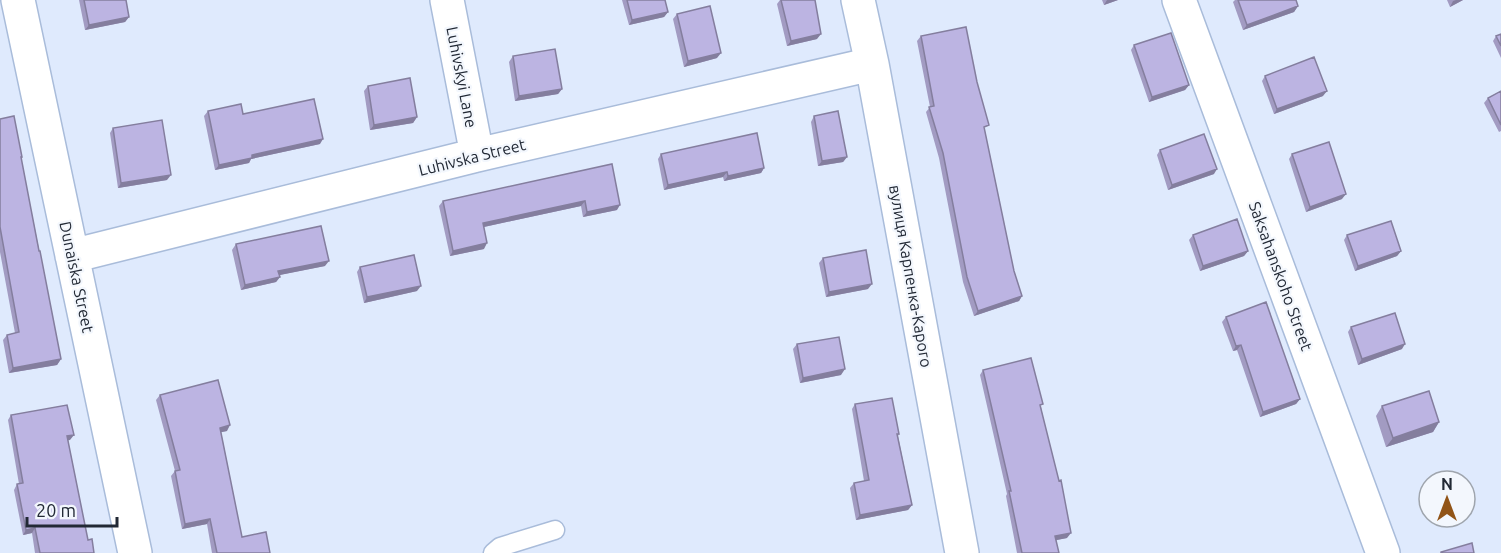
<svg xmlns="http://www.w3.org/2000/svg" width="1501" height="553" viewBox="0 0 1501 553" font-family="Ubuntu,sans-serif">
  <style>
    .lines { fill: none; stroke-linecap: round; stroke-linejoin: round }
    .service-casing { stroke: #a9bcda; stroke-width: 21 }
    .minor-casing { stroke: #a9bcda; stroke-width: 36 }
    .service { stroke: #fff; stroke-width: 18 }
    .minor { stroke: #fff; stroke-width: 33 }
    .wall { fill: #a29bc2 }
    .shaded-wall { fill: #847e9e }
    .building { fill: #bcb4e2; stroke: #847e9e; stroke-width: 1.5 }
    .labels { text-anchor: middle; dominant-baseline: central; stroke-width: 4.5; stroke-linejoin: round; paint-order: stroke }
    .street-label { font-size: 16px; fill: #222935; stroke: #f3f7fd }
  </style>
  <rect width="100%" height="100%" fill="#dfeafd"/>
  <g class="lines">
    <defs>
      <path id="service" d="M493 553 500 547 555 530"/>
      <path id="minor" d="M18 0 135 553
        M447 0 477 155
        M858 0 872 64 962 553
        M1179 0 1383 553
        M72 256 477 155 872 64"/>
    </defs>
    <!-- service casing -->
    <use href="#service" class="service-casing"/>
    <!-- minor casing -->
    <use href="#minor" class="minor-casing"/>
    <!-- service -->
    <use href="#service" class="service"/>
    <!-- minor -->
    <use href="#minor" class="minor"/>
  </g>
  <!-- wall -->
  <path class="wall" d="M79 0H126L129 17 125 22 85 30Z
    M622 0H665L668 12 664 17 629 25Z
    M780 0H815L817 39 787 46 777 4Z
    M1102 0H1118L1104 5Z
    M1235 0H1296L1298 6 1294 12 1243 30 1233 2Z
    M1447 0H1463L1450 7Z
    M677 14 717 58 684 67 673 19Z
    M1501 34V58L1493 41 1496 36Z
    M921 36 985 131 1014 271 1022 296 1019 301 974 316 963 282 939 158 926 112 930 107 917 41Z
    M1134 45 1189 85 1185 90 1149 102 1131 50Z
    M513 56 562 89 558 94 515 101 509 62Z
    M1265 76 1323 96 1274 114 1262 81Z
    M368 86 417 117 413 123 370 130 364 91Z
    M1501 91V131L1499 132 1484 103 1488 98Z
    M208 111 243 114 320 144 251 159 249 163 215 170 204 116Z
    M814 116 847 157 843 162 818 166 811 122Z
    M0 119 22 157 21 159 61 359 57 365 9 373 3 340 7 335 15 333 0 252Z
    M113 128 167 180 118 188 110 133Z
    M1160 150 1214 174 1168 190 1157 155Z
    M661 154 764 168 761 173 724 181 723 177 664 190 658 159Z
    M1292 154 1342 199 1306 212 1289 159Z
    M612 164 617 210 583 217 581 206 484 227V249L450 256 439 206 443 201Z
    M1193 235 1248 251 1244 256 1200 271 1189 240Z
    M1347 235 1401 251 1397 256 1355 271 1344 240Z
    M236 244 325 266 279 275 280 277 276 282 241 290 232 250Z
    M823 258 868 289 826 297 819 263Z
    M360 267 417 291 364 303 357 272Z
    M1226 317 1300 399 1296 404 1260 417 1237 350 1233 351 1222 322Z
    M1351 327 1402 349 1358 365 1348 332Z
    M797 344 841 375 800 383 793 349Z
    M983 370 1041 407 1067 538 1056 540 1059 553H1017L1006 496 1007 494 980 375Z
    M160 395 227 431 221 432 242 537 270 553H212L207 524 182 529 171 476 175 471 156 400Z
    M855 404 899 434 898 436 912 505 908 510 856 520 850 488 854 483 864 481 852 409Z
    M1382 406 1439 422 1433 432 1386 447 1376 416Z
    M11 415 70 440H68L88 540 94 553H35L32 533 23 535 14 490 17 484H19L8 420Z"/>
  <!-- shaded-wall -->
  <path class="shaded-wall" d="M1107 0H1118L1104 5Z
    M1456 0H1463L1450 7 1453 1Z
    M1298 6 1294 12 1243 30 1247 25Z
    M668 12 664 17 629 25 632 20Z
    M129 17 125 22 85 30 89 25Z
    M821 34 817 39 787 46 791 41Z
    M721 53 717 58 684 67 688 61Z
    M1189 85 1185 90 1149 102 1152 97Z
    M562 89 558 94 515 101 519 96Z
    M1327 91 1323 96 1274 114 1277 109Z
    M417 117 413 123 370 130 374 125Z
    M323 139 320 144 251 159 249 163 215 170 219 165 252 155Z
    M847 157 843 162 818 166 822 161Z
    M764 168 761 173 724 181 728 176Z
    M1217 169 1214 174 1168 190 1172 185Z
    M727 172 723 177 664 190 668 185Z
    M171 175 167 180 118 188 121 183Z
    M1346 194 1342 199 1306 212 1310 207Z
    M585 201 581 206 479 228 483 223Z
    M620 205 617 210 583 217 587 212Z
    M487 243 484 249 450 256 453 251Z
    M1248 251 1244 256 1200 271 1203 266Z
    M1401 251 1397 256 1355 271 1358 266Z
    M329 261 325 266 275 276 278 271Z
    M280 277 276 282 241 290 245 285Z
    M872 284 868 289 826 297 829 292Z
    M421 286 417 291 364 303 367 297Z
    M1022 296 1019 301 974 316 978 311Z
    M1405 344 1402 349 1358 365 1362 359Z
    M1241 345 1237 350 1233 351 1236 346Z
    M61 359 57 365 9 373 13 368Z
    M845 369 841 375 800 383 803 378Z
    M1300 399 1296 404 1260 417 1263 412Z
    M1439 422 1433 432 1386 447 1393 438Z
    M230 425 227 431 217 433 220 428Z
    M74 435 70 440 64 441 67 436Z
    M912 505 908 510 856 520 860 515Z
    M210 519 207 524 182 529 185 524Z
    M35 528 32 533 23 535 26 530Z
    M1071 533 1067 538 1052 541 1055 536Z"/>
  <!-- building -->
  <path class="building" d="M84 0H126L129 17 89 25Z
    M627 0H665L668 12 632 20Z
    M781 0H815L821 34 791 41Z
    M1238 0H1296L1298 6 1247 25Z
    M710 6 721 53 688 61 677 14Z
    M966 27 977 82 989 125 984 127 1014 271 1022 296 978 311 967 277 943 153 929 107 934 106 921 36Z
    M1171 33 1189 85 1152 97 1134 45Z
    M1501 34V46L1496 36Z
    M555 49 562 89 519 96 513 56Z
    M1314 57 1327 91 1277 109 1265 76Z
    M410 78 417 117 374 125 368 86Z
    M1501 91V125L1488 98Z
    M314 99 323 139 252 155V158L219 165 208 111 241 104 243 114Z
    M838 111 847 157 822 161 814 116Z
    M14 116 22 157H21L39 251H40L61 359 13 368 7 335 19 332 0 227V119Z
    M162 120 171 175 121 183 113 128Z
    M757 133 764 168 728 176 727 172 668 185 661 154Z
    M1204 134 1217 169 1172 185 1160 150Z
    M1329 142 1346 194 1310 207 1292 154Z
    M612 164 620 205 587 212 585 201 483 223 487 243 453 251 443 201Z
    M1237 219 1248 251 1203 266 1193 235Z
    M1391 221 1401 251 1358 266 1347 235Z
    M321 226 329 261 278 271 280 277 245 285 236 244Z
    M866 250 872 284 829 292 823 258Z
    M414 255 421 286 367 297 360 267Z
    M1266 302 1300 399 1263 412 1241 345 1236 346 1226 317Z
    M1395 313 1405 344 1362 359 1351 327Z
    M839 337 845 369 803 378 797 344Z
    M1031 358 1043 404 1040 405 1059 481 1061 480 1071 533 1055 536 1059 553H1022L1009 491H1011L983 370Z
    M218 380 230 425 220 428 242 537 266 532 270 553H217L210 519 185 524 175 471 180 470 160 395Z
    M1429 391 1439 422 1393 438 1382 406Z
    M892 398 899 434H897L912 505 860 515 854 483 869 480 855 404Z
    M67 405 74 435 67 436 88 540 92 539 94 553H40L35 528 26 530 17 484 23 483 11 415Z
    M1472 543 1474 553H1441V552Z"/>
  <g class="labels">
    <!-- street labels -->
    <g class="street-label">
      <text transform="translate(462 77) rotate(79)">Luhivskyi Lane</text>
      <text transform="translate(472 157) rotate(-14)">Luhivska Street</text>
      <text transform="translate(911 276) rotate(80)">вулиця Карпенка-Карого</text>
      <text transform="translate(1281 276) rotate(70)">Saksahanskoho Street</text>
      <text transform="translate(77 277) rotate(78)">Dunaiska Street</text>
    </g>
  </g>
  <!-- north arrow -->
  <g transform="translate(1447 499)"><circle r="28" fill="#f3f7fd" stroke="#9fa5ad" stroke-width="1.5"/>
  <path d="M0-4.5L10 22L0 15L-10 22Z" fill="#915417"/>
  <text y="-9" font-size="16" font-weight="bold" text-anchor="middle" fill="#222935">N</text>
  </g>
  <!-- scale -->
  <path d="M27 517v9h90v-9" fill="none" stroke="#222935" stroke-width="3"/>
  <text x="36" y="517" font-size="18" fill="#222935" stroke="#f3f7fd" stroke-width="4.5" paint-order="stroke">20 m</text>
</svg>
